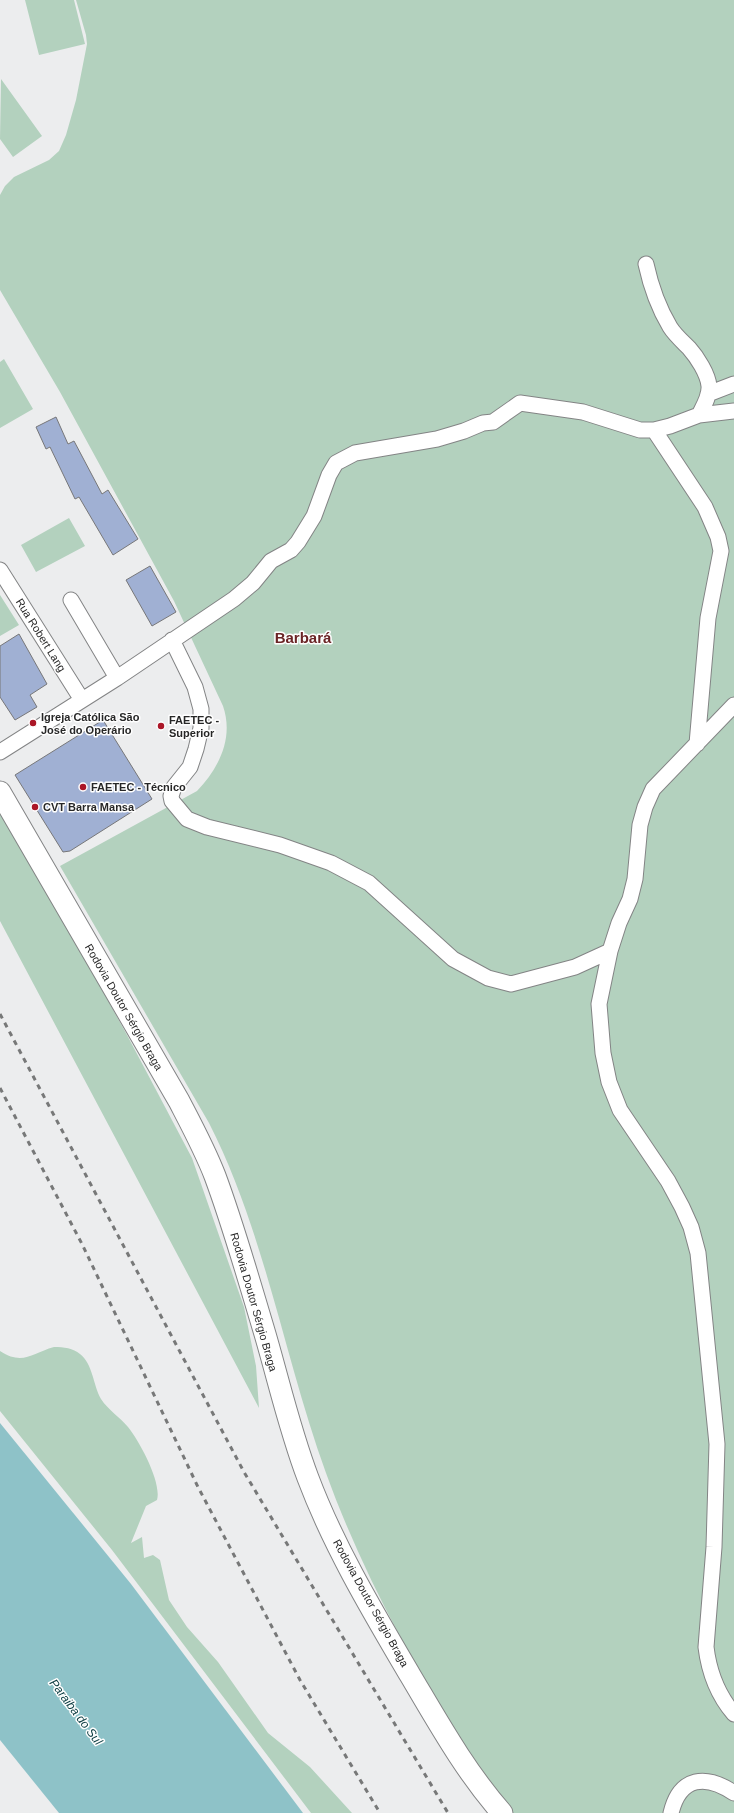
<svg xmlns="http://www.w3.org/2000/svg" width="734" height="1813" viewBox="0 0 734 1813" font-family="Helvetica,sans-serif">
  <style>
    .green { fill: #b3d1be }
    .water { fill: #8ec2c8 }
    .building { fill: #a0b0d3; stroke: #777779 }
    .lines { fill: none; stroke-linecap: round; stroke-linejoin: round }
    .street-casing { stroke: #838485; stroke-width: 17 }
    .secondary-casing { stroke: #838485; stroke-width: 23 }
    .street { stroke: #fff; stroke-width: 15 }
    .secondary { stroke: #fff; stroke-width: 21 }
    .rail { stroke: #777878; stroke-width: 3; stroke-dasharray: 5 5; stroke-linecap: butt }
    .poi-dot { fill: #ab1627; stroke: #fff; stroke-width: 1.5 }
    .labels { text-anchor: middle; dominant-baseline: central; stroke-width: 3; stroke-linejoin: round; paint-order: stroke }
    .street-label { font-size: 11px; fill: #272727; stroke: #fff }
    .poi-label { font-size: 11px; font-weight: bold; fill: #272727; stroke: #fff; text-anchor: start }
    .water-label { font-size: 12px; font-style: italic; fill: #0c3d42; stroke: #fff }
    .district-label { font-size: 15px; font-weight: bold; fill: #6a2425; stroke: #fff }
  </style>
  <rect width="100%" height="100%" fill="#ecedee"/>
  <!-- green -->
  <path class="green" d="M25 0H74L85 44 39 55Z
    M76 0H734V1813H512C495 1789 476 1766 461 1741 408 1656 360 1567 326 1473 284 1357 265 1233 209 1123L60 866 197 791C219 768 234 738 223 706L174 601 60 392 0 290V195L5 186 14 177 49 160 59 151 66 135 76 100 87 44 86 35Z
    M1 79 42 136 13 157 0 139Z
    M4 359 33 409 0 428V362Z
    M69 518 85 546 36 572 21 545Z
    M0 595 19 625 0 636Z
    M0 809 34 866 127 1035 192 1158 244 1307 256 1366 259 1408 0 921Z
    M54 1347C64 1347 73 1348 80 1354 93 1364 93 1385 101 1399 108 1410 120 1417 128 1427 140 1442 162 1483 157 1500L146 1506 131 1543 142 1537 144 1558 153 1555 160 1560 169 1600 187 1627 218 1662 268 1733 310 1767 352 1813H311L112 1550 0 1411V1351C23 1366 32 1353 54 1347Z"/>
  <!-- water -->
  <path class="water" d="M0 1423 131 1584 303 1813H59L0 1740Z"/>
  <!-- building -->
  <path class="building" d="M56 417 68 444 74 441 102 494 108 490 138 539 113 555 79 497 75 499 50 447 46 449 36 427Z
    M150 566 176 612 152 626 126 580Z
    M19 634 47 684 30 695 37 707 15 720 0 697V646Z
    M103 720 152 799 70 851 63 852 15 775Z"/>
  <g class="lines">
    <defs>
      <path id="street" d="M646 264C651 287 658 307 670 327 675 335 682 341 689 348 697 357 708 374 709 386 710 396 703 407 699 415
        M708 394 734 384
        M654 430 705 507 718 537 721 551 708 618 697 744
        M0 570 82 700
        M71 600 117 678
        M172 640 195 687 201 709V728L196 749 190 767 174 787 171 796 172 801 187 819 207 827 280 845 331 863 369 883 453 959 488 978 511 984 575 967 610 951
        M734 705 653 789 645 807 640 825 635 879 630 899 619 923 610 951 599 1004 603 1053 609 1082 620 1110 668 1181 682 1207 691 1227 698 1253 717 1444 714 1547 706 1647C709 1672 717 1694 734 1714
        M0 752 117 678 234 599 253 583 271 561 291 550 298 542 314 516 329 475 336 463 355 453 437 439 464 431 483 423 493 422 520 403 583 412 640 430H654L670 426 699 415 734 411
        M671 1813C680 1776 706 1774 734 1793"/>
      <path id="secondary" d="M0 792 179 1101C192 1126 205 1150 215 1176 234 1227 249 1281 265 1334 279 1382 290 1431 308 1478 334 1547 373 1612 410 1675 438 1722 465 1771 502 1813"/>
    </defs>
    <!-- street casing -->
    <use href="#street" class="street-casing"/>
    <!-- secondary casing -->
    <use href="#secondary" class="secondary-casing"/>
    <!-- street -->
    <use href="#street" class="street"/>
    <!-- secondary -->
    <use href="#secondary" class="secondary"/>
    <!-- rail -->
    <path class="rail" d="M0 1014 244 1472 448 1813
      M0 1088 82 1244 198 1487 300 1680 380 1813"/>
  </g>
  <!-- markers -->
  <g class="poi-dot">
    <circle cx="33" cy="723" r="4"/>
    <circle cx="161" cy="726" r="4"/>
    <circle cx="83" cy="787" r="4"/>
    <circle cx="35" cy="807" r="4"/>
  </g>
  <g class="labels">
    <!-- street labels -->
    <g class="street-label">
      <text transform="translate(41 635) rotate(58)">Rua Robert Lang</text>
      <text transform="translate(124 1007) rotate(60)">Rodovia Doutor Sérgio Braga</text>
      <text transform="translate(254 1302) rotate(74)">Rodovia Doutor Sérgio Braga</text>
      <text transform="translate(371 1603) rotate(61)">Rodovia Doutor Sérgio Braga</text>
    </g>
    <!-- poi labels -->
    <g class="poi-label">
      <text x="41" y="717">Igreja Católica São<tspan x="41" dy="13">José do Operário</tspan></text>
      <text x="169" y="720">FAETEC -<tspan x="169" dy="13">Superior</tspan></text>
      <text x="91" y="787">FAETEC - Técnico</text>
      <text x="43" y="807">CVT Barra Mansa</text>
    </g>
    <!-- water labels -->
    <g class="water-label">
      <text transform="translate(76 1712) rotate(53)">Paraiba do Sul</text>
    </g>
    <!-- district labels -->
    <g class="district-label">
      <text x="303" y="637">Barbará</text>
    </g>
  </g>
</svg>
